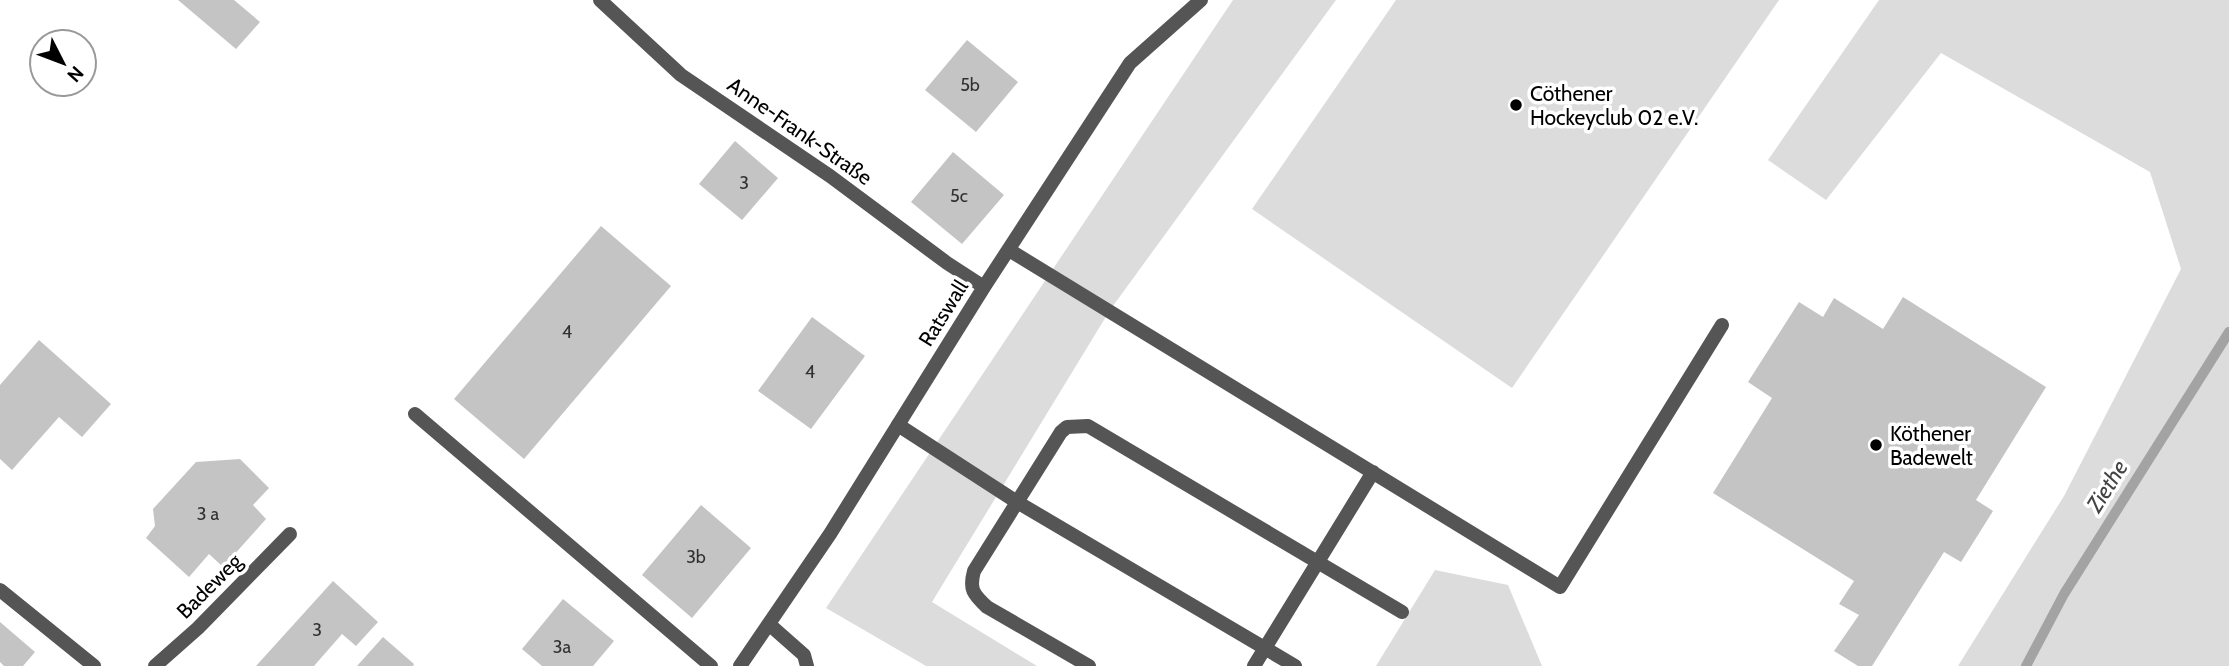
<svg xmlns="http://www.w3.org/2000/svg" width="2229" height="666" viewBox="0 0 2229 666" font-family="Cabin,sans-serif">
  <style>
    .green { fill: #dcdcdc }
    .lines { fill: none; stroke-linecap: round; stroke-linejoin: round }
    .stream { stroke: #a3a3a3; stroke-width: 10 }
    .building { fill: #c4c4c4 }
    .lane { stroke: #555; stroke-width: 14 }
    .street { stroke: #555; stroke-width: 14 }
    .poi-dot { fill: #000; stroke: #fff; stroke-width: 2.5 }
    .labels { text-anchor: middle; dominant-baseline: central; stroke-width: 7; stroke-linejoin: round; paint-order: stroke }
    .number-label { font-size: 18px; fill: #313131 }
    .poi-label { font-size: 21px; fill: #000; stroke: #fff; text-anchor: start }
    .street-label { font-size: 21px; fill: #000; stroke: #fff }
    .water-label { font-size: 23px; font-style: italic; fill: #444; stroke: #fff }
  </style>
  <rect width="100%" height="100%" fill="#fff"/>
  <!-- green -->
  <path class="green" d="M1233 0H1336L1110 310 932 602 1037 666H926L826 608Z
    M1396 0H1779L1512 388 1252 209Z
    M1879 0H2229V666H1958L2064 496 2181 269 2150 172 1941 53 1826 200 1768 160Z
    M1435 570 1508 585 1542 666H1376Z"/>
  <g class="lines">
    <!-- stream -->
    <path class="stream" d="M2026 666 2064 594 2229 332"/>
  </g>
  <!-- building -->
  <path class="building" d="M178 0H234L260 22 236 49Z
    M967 40 1018 82 976 132 925 90Z
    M735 141 778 178 742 220 699 184Z
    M953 152 1004 195 962 244 911 202Z
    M601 226 671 286 524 459 454 399Z
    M1903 297 2046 387 1976 500 1993 511 1961 562 1944 552 1872 666H1858L1834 651 1859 615 1839 604 1854 581 1713 493 1772 398 1748 382 1799 302 1823 317 1834 298 1883 329Z
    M812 317 865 356 811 429 758 391Z
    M39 340 111 404 82 437 59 417 12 470 0 459V385Z
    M240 459 269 488 253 505 266 519 223 567 209 554 189 577 146 538 155 526 153 509 196 462Z
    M701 505 751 548 692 618 642 575Z
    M333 581 378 622 356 646 342 634 314 666H256Z
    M563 599 614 641 593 666H542L522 649Z
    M0 622 35 652 23 666H4L0 662Z
    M383 637 414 664 413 666H357Z"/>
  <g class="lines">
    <!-- lane -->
    <path class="lane" d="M1009 250 1560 587 1722 325
      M415 414 711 666
      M898 425 1017 502 1295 666
      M770 625 804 655 807 666
      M155 666 198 628 290 534
      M1089 666 987 607C973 594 969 589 974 571L1061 432 1067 427 1088 426 1402 612
      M1254 666 1373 472"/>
    <!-- street -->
    <path class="street" d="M600 0 681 75 830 176 947 263 984 287
      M0 590 94 666
      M740 666 830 534 984 287 1130 63 1201 0"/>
  </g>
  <!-- markers -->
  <g class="poi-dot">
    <circle cx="1516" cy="105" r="7"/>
    <circle cx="1876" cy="445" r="7"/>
  </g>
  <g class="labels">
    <!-- number labels -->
    <g class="number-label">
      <text x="970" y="85">5b</text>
      <text x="744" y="183">3</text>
      <text x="959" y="196">5c</text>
      <text x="567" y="332">4</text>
      <text x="810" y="372">4</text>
      <text x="208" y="514">3 a</text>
      <text x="696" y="557">3b</text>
      <text x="317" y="630">3</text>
      <text x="562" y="647">3a</text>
    </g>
    <!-- poi labels -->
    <g class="poi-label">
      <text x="1530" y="93">Cöthener<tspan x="1530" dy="24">Hockeyclub 02 e.V.</tspan></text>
      <text x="1890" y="433">Köthener<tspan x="1890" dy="24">Badewelt</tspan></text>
    </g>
    <!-- street labels -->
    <g class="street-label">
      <text transform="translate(800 131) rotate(35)">Anne-Frank-Straße</text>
      <text transform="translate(943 313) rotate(-58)">Ratswall</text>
      <text transform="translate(209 586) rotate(-45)">Badeweg</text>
    </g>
    <!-- water labels -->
    <g class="water-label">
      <text transform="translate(2107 486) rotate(-58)">Ziethe</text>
    </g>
  </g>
  <!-- north arrow -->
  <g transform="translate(63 63) rotate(132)"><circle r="33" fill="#ffffff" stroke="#999999" stroke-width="2"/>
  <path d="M0-5L12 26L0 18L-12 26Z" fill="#000000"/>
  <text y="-10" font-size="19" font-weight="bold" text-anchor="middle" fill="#000000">N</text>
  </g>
</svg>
